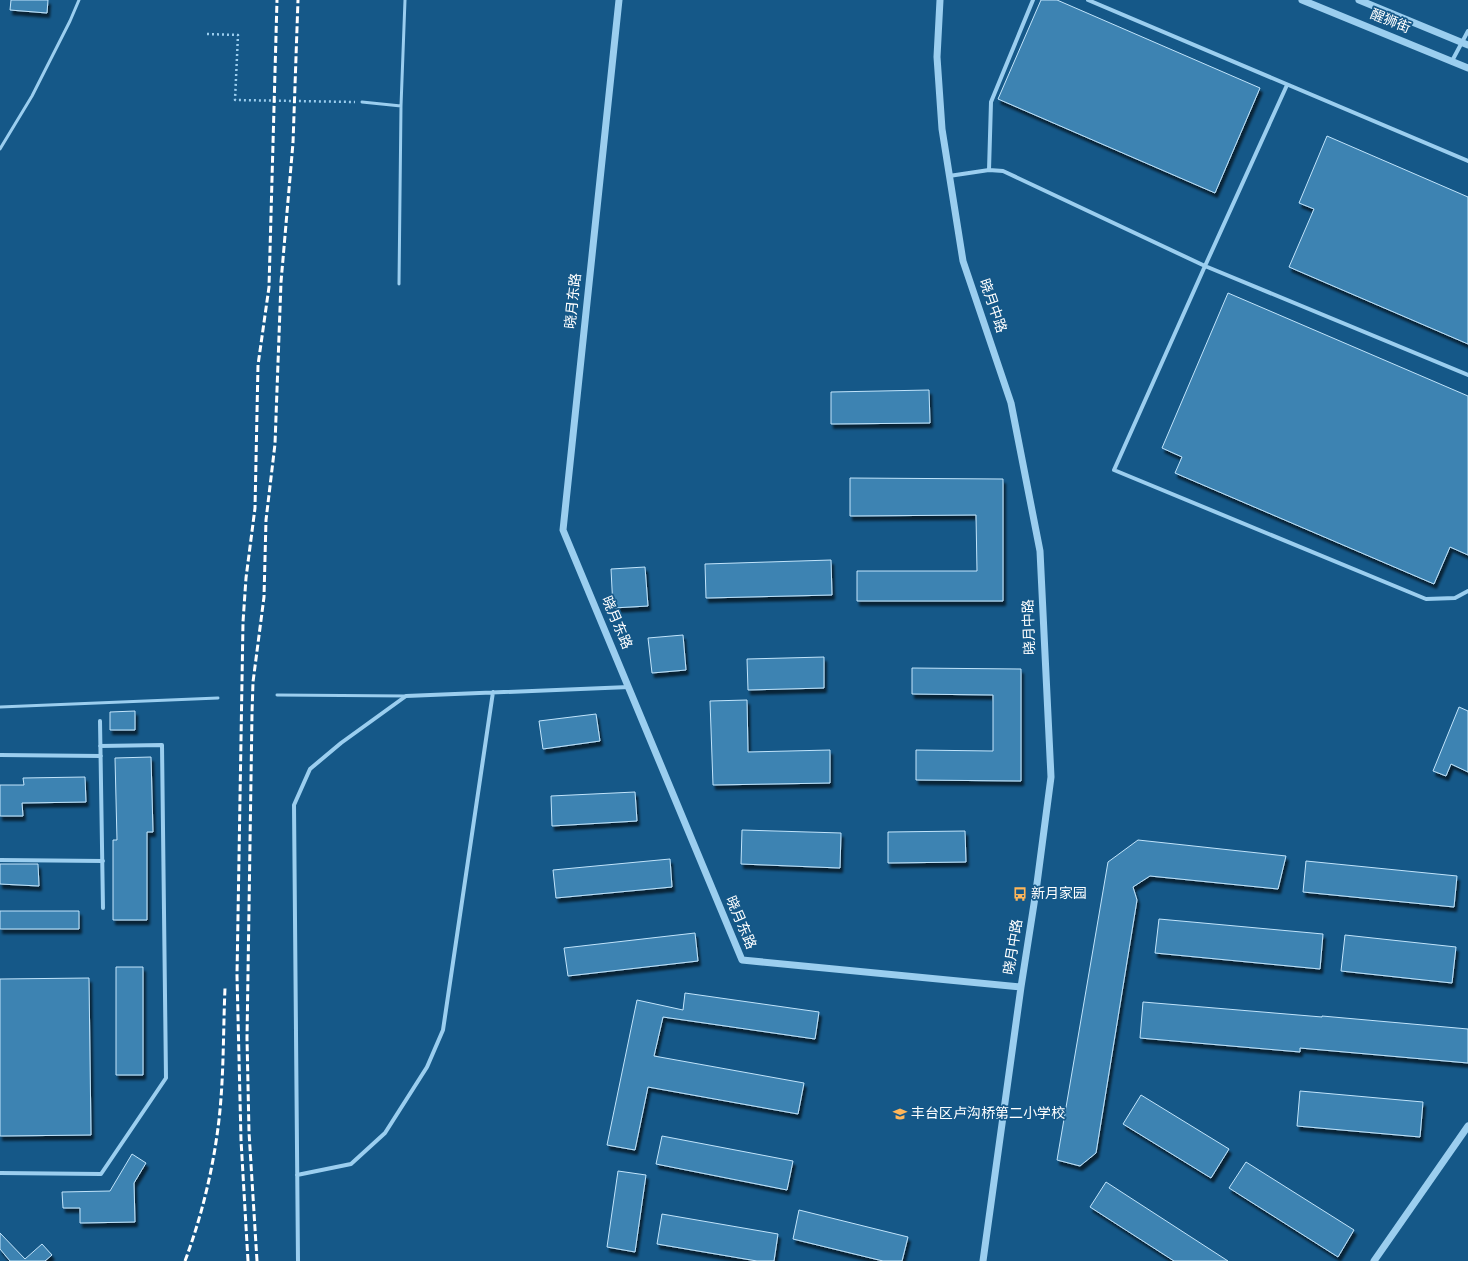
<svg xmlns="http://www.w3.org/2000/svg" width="1468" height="1261" viewBox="0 0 1468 1261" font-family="Overpass,'Noto Sans SC',sans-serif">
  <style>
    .building { fill: #3d83b2; stroke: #c1e4fb; filter: url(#shadow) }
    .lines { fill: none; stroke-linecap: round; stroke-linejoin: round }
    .path { stroke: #9bceef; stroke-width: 2.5; stroke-dasharray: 2 3; stroke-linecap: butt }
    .service { stroke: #9bceef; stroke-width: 3 }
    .minor { stroke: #9bceef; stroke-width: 4 }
    .tertiary { stroke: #9bceef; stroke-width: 7 }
    .rail { stroke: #fff; stroke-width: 3; stroke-dasharray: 7 3; stroke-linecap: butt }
    .labels { text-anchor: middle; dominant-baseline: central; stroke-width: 3.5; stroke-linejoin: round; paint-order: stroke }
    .street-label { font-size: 14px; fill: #fff; stroke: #155888 }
    .poi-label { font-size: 14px; fill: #fff; stroke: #155888; text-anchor: start }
  </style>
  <defs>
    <filter id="shadow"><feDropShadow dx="2.5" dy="4.5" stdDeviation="1" flood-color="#0009"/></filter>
  </defs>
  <rect width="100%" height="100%" fill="#155888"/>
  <!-- building -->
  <path class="building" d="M11 0H48L47 13 10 10Z
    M1041 0H1057L1260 88 1215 193 998 99Z
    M1327 136 1468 197V344L1289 267 1314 209 1299 203Z
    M1228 293 1468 396V555L1450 547 1434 584 1175 473 1182 457 1162 448Z
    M929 390 930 423 831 424V392Z
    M850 478 1003 479V601H857V571H977L976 515 850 516Z
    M831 560 832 595 706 598 705 564Z
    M645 567 648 606 613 608 611 569Z
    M683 635 686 670 652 673 648 638Z
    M824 657V688L748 690 747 659Z
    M912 668 1021 669V781L916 780V750L993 751V695L912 694Z
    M747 700 748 752 830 750V783L713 785 710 701Z
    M1459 707 1468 711V772L1451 764 1446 776 1433 771Z
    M135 711V730H110V712Z
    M596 714 600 741 543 749 539 721Z
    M151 757 153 832H147V920H113V840H117L115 758Z
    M85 777 86 802 22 803 23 816H0V785H24L23 778Z
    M635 792 637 821 552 826 551 796Z
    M742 830 841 833 840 868 741 864Z
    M965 831 966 862 888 863V832Z
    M1138 840 1286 856 1278 889 1150 876 1133 887 1137 900 1096 1153 1080 1166 1057 1160 1108 862Z
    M670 859 672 887 556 898 553 870Z
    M1306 861 1457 876 1454 907 1303 892Z
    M0 864H38L39 886 0 884Z
    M0 911H79V929H0Z
    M1159 919 1323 934 1320 969 1155 953Z
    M695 933 698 961 568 976 564 948Z
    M1345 935 1456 947 1452 983 1341 971Z
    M116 967H143V1075H116Z
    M89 978 91 1135 0 1136V979Z
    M685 993 819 1012 815 1039 663 1017 654 1056 804 1083 798 1114 648 1087 635 1150 607 1145 637 1000 683 1010Z
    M1143 1002 1322 1017V1016L1468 1029V1063L1300 1048V1052L1140 1038Z
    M1300 1091 1423 1102 1420 1137 1297 1126Z
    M1141 1095 1229 1149 1211 1178 1123 1124Z
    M662 1136 793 1161 787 1190 656 1164Z
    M132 1154 146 1163 134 1183 135 1222 80 1223V1208H63L62 1192 110 1191Z
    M1246 1162 1354 1230 1338 1257 1229 1188Z
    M618 1171 646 1175 635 1252 607 1247Z
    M1106 1182 1228 1261H1174L1090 1207Z
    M799 1210 908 1237 902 1261H883L793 1239Z
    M662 1214 778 1234 774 1261H757L657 1244Z
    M0 1233 25 1259 42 1244 52 1255 45 1261H10L0 1249Z"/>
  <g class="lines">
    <!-- path -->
    <path class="path" d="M207 34 238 35 235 100 355 102"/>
    <!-- service -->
    <path class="service" d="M362 102 401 106
      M0 149 32 96 70 21 79 0
      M399 284 401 106 405 0
      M277 695 406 696
      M0 707 218 698"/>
    <!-- minor -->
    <path class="minor" d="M1088 0 1468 161
      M1452 61 1468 31
      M989 170 1003 171 1205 266 1287 85
      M949 176 989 170 991 102 1033 0
      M1468 375 1205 266 1114 470 1426 599 1455 598 1468 591
      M100 721 103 908
      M0 755 101 756
      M0 860 103 861
      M0 1173 101 1174 166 1078 162 745 100 746
      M297 1175 351 1164 385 1133 427 1067 443 1030 493 692
      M298 1261 294 805 310 769 341 743 406 696 629 687"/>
    <!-- tertiary -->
    <path class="tertiary" d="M619 0 563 530 742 960 1021 987
      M940 0 937 57 942 129 963 261 1011 403 1040 551 1051 777 1036 891 1021 987 983 1261
      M1302 0 1468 68
      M1359 0 1468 45
      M1374 1261 1468 1126"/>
    <!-- rail -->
    <path class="rail" d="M185 1261C201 1218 212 1174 218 1128 224 1082 223 1035 225 988
      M248 1261 241 1140 237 975 243 622 246 578 255 508 258 365 269 287 277 0
      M257 1261 249 1132 247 1038 252 713 253 682 264 597 266 520 275 444 281 282 293 143 298 0"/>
  </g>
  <!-- icons -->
  <defs>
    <symbol id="bus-bare" viewBox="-9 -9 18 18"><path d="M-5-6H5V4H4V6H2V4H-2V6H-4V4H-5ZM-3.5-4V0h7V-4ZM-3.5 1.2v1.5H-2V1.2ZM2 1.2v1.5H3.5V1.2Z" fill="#ffb659" stroke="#155888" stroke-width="2.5" paint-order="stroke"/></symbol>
    <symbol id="school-bare" viewBox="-9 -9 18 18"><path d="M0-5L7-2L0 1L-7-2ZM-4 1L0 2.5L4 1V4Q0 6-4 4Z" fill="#ffb659" stroke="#155888" stroke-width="2.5" paint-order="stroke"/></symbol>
  </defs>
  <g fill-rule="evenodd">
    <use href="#bus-bare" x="1010" y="884" width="20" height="20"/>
    <use href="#school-bare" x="890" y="1104" width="20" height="20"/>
  </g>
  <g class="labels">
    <!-- street labels -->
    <g class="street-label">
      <text transform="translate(1390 22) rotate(22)">醒狮街</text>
      <text transform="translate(574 301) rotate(-84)">晓月东路</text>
      <text transform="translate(992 306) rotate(71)">晓月中路</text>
      <text transform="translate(616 623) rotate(67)">晓月东路</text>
      <text transform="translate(1030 627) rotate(-92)">晓月中路</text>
      <text transform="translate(740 923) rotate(67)">晓月东路</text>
      <text transform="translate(1014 947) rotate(-81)">晓月中路</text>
    </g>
    <!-- poi labels -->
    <g class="poi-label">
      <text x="1031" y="894">新月家园</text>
      <text x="911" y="1114">丰台区卢沟桥第二小学校</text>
    </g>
  </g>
</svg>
